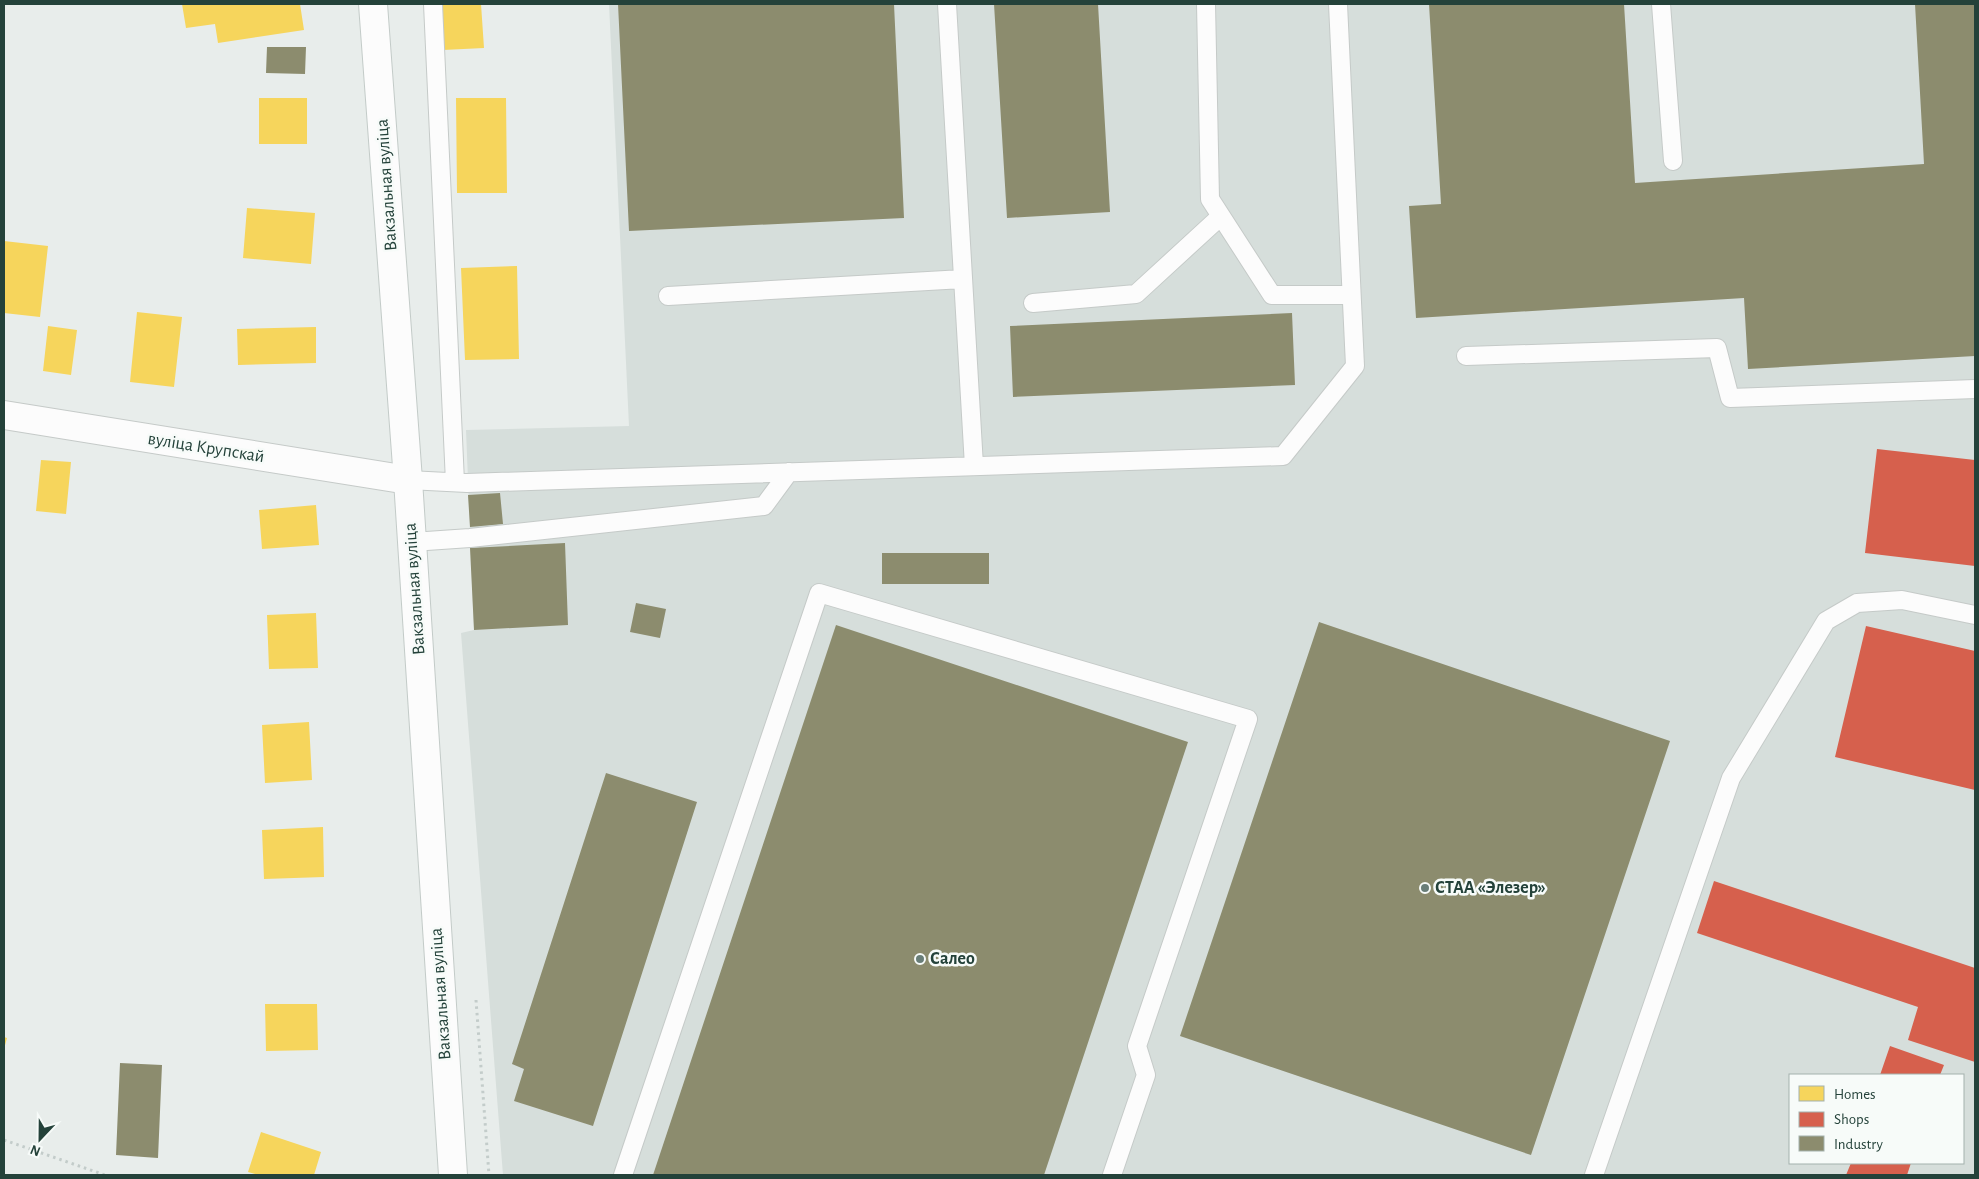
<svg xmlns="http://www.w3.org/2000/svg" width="1979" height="1179" viewBox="0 0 1979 1179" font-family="'Alegreya Sans',sans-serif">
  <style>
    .built { fill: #d6dedb; fill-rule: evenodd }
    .homes { fill: #f6d55c }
    .shops { fill: #d6604d }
    .industry { fill: #8c8c6e }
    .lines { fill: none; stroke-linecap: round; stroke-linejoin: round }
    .lane-casing { stroke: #c5cac8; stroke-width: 20 }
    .street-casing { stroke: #c5cac8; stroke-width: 30 }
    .secondary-casing { stroke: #c3cbc8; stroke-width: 30 }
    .path { stroke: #c3ccca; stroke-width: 3; stroke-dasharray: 2.5 4; stroke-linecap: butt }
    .lane { stroke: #fcfcfc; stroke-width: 18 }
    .street { stroke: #fcfcfc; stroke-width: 28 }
    .secondary { stroke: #fcfcfc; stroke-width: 28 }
    .poi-dot { fill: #697e78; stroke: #f7fbf9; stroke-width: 2 }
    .labels { text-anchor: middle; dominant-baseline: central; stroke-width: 5; stroke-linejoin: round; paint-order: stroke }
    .street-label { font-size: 18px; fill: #24423a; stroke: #f7fbf9 }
    .poi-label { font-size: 18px; font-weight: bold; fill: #24423a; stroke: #f7fbf9; text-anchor: start }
  </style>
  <rect width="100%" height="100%" fill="#e8edeb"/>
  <!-- built -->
  <path class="built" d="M609 4H1975V1175H503L461 633 474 630 466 430 629 426ZM882 553H989V584ZM1790 1075H1963V1163H1790Z"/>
  <!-- homes -->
  <path class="homes" d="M182 4H300L304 30 218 43 215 24 186 28Z
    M441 4H481L484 48 443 50Z
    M259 98H307V144H259Z
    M456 98H506L507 193H457Z
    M247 208 315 213 311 264 243 258Z
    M4 241 48 246 40 317 4 313Z
    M517 266 519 359 465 360 461 268Z
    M137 312 182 317 174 387 130 382Z
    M48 326 77 330 71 375 43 371Z
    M316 327V363L238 365 237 329Z
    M41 460 71 462 66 514 36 511Z
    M316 505 319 545 262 549 259 510Z
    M316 613 318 668 269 669 267 615Z
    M309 722 312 780 265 783 262 725Z
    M323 827 324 877 264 879 262 830Z
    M265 1004H317L318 1050 266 1051Z
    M4 1037 7 1038 4 1049Z
    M261 1132 321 1152 314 1175H259L248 1172Z"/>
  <!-- shops -->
  <path class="shops" d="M1877 449 1975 460V566L1865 553Z
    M1866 626 1975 651V790L1835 757Z
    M1714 881 1975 968V1062L1908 1040 1918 1007 1697 933Z
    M1890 1046 1944 1065 1940 1075H1880Z
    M1851 1163H1911L1907 1175H1846Z"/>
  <!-- industry -->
  <path class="industry" d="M618 4H894L904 218 629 231Z
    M994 4H1098L1110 212 1007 218Z
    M1429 4H1624L1635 183 1924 164 1915 4H1975V356L1748 369 1744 298 1416 318 1409 206 1441 204Z
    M267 47H306L305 74 266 73Z
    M1292 313 1295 385 1013 397 1010 326Z
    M500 493 503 524 470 527 468 495Z
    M565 543 568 625 474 630 470 548Z
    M882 553H989V584H882Z
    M636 603 666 609 660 638 630 632Z
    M1319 622 1670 741 1531 1155 1180 1036Z
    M836 625 1188 742 1044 1175H653Z
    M606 773 697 802 593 1126 514 1101 524 1069 512 1064Z
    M120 1063 162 1065 158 1158 116 1155Z"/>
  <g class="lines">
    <defs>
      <path id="lane" d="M433 4 455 482
        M947 4 974 466
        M1206 4 1210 199 1272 295H1351
        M1661 4 1673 161
        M668 296 963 279
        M1033 303 1136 294 1221 216
        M1466 356 1717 348 1730 398 1975 389
        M408 480 467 483 1283 456 1355 366 1338 4
        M412 542 470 538 764 506 789 472
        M623 1175 819 593 1248 719 1137 1046 1146 1075 1112 1175
        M1594 1175 1731 778 1826 621 1857 603 1902 600 1975 615"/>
      <path id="street" d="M4 415 408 480"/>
      <path id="secondary" d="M373 4 408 480 453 1175"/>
    </defs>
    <!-- lane casing -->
    <use href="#lane" class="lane-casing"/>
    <!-- street casing -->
    <use href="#street" class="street-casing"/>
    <!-- secondary casing -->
    <use href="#secondary" class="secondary-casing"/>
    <!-- path -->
    <path class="path" d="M476 1000 489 1175
      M4 1140 105 1175"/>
    <!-- lane -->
    <use href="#lane" class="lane"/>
    <!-- street -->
    <use href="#street" class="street"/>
    <!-- secondary -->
    <use href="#secondary" class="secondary"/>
  </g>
  <!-- markers -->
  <g class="poi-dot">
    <circle cx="1425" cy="888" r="5"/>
    <circle cx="920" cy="959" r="5"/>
  </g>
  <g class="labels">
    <!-- street labels -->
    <g class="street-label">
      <text transform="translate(387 185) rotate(-94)">Вакзальная вуліца</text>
      <text transform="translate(206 448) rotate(9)">вуліца Крупскай</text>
      <text transform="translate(415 589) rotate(-94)">Вакзальная вуліца</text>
      <text transform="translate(441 994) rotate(-94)">Вакзальная вуліца</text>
    </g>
    <!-- poi labels -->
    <g class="poi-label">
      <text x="1435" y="888">СТАА «Элезер»</text>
      <text x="930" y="959">Салео</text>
    </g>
  </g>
  <!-- border -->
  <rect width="1979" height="1179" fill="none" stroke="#24423a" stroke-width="10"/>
  <!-- legend -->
  <rect x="1789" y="1074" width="175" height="90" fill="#f7fbf9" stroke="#a3b1ad"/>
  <rect x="1799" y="1086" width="25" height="15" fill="#f6d55c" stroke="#a3b1ad"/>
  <text x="1834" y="1099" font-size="15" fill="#24423a">Homes</text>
  <rect x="1799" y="1112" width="25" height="15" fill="#d6604d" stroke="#a3b1ad"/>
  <text x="1834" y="1124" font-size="15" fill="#24423a">Shops</text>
  <rect x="1799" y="1136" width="25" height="15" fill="#8c8c6e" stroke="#a3b1ad"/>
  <text x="1834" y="1149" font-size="15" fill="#24423a">Industry</text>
  <!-- north arrow -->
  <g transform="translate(40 1139) rotate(202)" stroke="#f7fbf9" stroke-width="4" paint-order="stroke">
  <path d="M0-4L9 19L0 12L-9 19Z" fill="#24423a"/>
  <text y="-8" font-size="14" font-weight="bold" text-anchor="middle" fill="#24423a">N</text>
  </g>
</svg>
